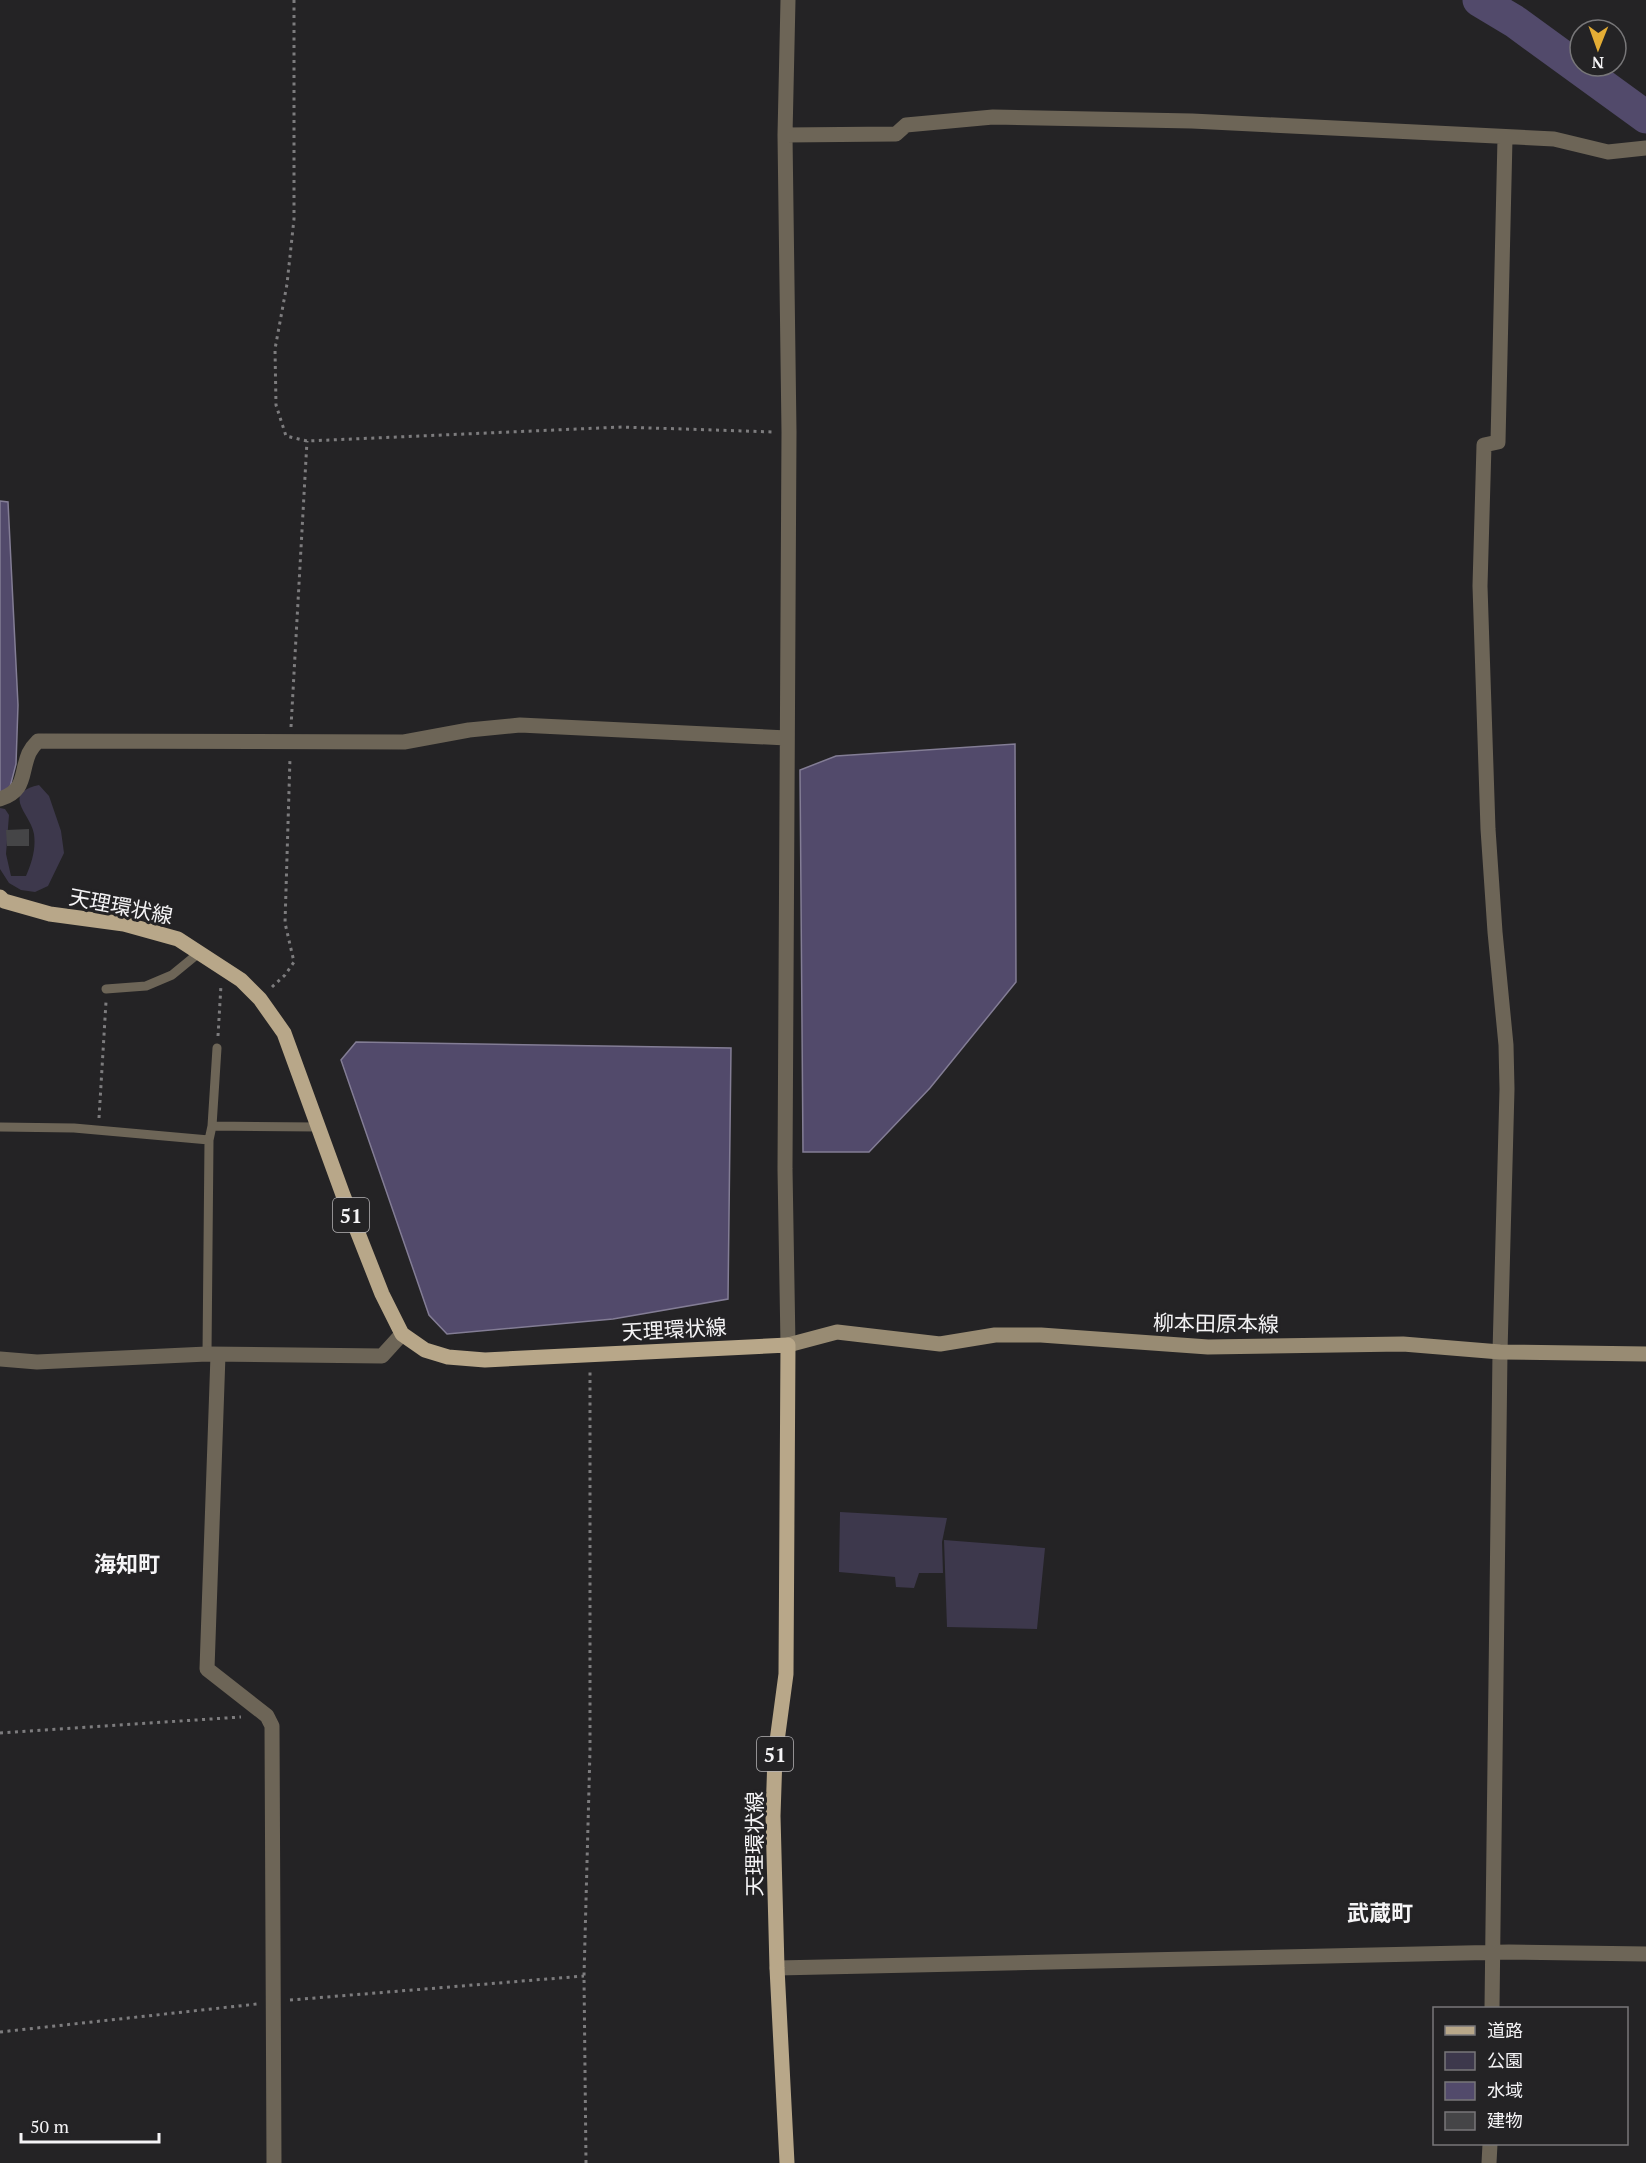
<svg xmlns="http://www.w3.org/2000/svg" width="1646" height="2163" viewBox="0 0 1646 2163" font-family="'PT Serif','Noto Sans JP',serif">
  <style>
    .green { fill: #3d384c }
    .water { fill: #524a6b; stroke: #837d95; stroke-width: 1.5 }
    .lines { fill: none; stroke-linecap: round; stroke-linejoin: round }
    .river { stroke: #524a6b; stroke-width: 33 }
    .building { fill: #454547 }
    .path { stroke: #7d7c7e; stroke-width: 3; stroke-dasharray: 3 4.5; stroke-linecap: butt }
    .service { stroke: #6d6557; stroke-width: 9 }
    .minor { stroke: #6d6557; stroke-width: 15 }
    .secondary { stroke: #988b73; stroke-width: 15 }
    .primary { stroke: #b8a789; stroke-width: 15 }
    .labels { text-anchor: middle; dominant-baseline: central; stroke-width: 6; stroke-linejoin: round; paint-order: stroke }
    .shield { fill: #242325; stroke: #b6b5b7; stroke-width: 1.5 }
    .shield-label { font-size: 20px; font-weight: bold; fill: #f5f4f6 }
    .street-label { font-size: 21px; fill: #f5f4f6; stroke: #242325 }
    .neighbourhood-label { font-size: 22px; font-weight: bold; fill: #f5f4f6; stroke: #242325 }
  </style>
  <rect width="100%" height="100%" fill="#242325"/>
  <!-- green -->
  <path class="green" d="M39 785 49 796 61 831 64 853 48 886 35 892 21 890 9 883 0 869V808L5 809 9 815 6 854 11 876H26C32 862 36 849 34 834 31 814 0 794 39 785Z
    M840 1512 947 1518 942 1542 943 1573H919L914 1588 896 1587 895 1577 839 1572Z
    M944 1540 1045 1548 1037 1629 947 1627Z"/>
  <!-- water -->
  <path class="water" d="M0 501 8 502 18 705 16 764 9 791 0 792Z
    M1015 744 1016 982 930 1088 869 1152H803L800 770 836 756Z
    M356 1042 731 1048 728 1299 613 1319 447 1334 429 1315 341 1060Z"/>
  <g class="lines">
    <!-- river -->
    <path class="river" d="M1479 0 1514 21 1646 117"/>
  </g>
  <!-- building -->
  <path class="building" d="M29 829V846H7L6 830Z"/>
  <g class="lines">
    <!-- path -->
    <path class="path" d="M294 0V219L287 284 275 349 276 405 286 436 307 441 622 427 773 432
      M291 727 307 441
      M272 987 285 975 294 962 285 923 290 758
      M218 1036 221 985
      M99 1118 106 1002
      M0 1733 241 1717
      M290 2000 584 1976
      M0 2032 257 2004
      M586 2163 584 1976 590 1750V1371"/>
    <!-- service -->
    <path class="service" d="M106 989 146 986 172 975 200 952
      M212 1126 318 1127
      M0 1127 74 1128 209 1140
      M207 1354 209 1140 212 1126 217 1048"/>
    <!-- minor -->
    <path class="minor" d="M785 135 896 134 906 125 993 117 1192 121 1554 139 1608 152 1646 148
      M0 799C27 790 20 774 29 753 31 749 35 744 38 741L404 742 469 730 520 725 787 738
      M788 1345 785 1169 789 432 785 135 788 0
      M218 1355 207 1669 267 1716 272 1726 274 2163
      M0 1359 37 1362 207 1354 382 1356 402 1334
      M777 1968 1509 1952 1646 1954
      M1492 2008 1500 1352 1507 1089 1506 1045 1495 932 1488 829 1480 586 1484 445 1498 442 1505 138
      M1489 2163 1490 2144"/>
    <!-- secondary -->
    <path class="secondary" d="M788 1345 837 1332 940 1344 995 1335H1041L1208 1347 1403 1344 1500 1352 1646 1354"/>
    <!-- primary -->
    <path class="primary" d="M0 897 4 901 50 914 124 924 178 939 241 980 260 999 284 1033 343 1195 382 1294 402 1334 425 1350 448 1357 485 1360 788 1345 786 1674 775 1756 773 1816 777 1968 787 2163"/>
  </g>
  <g class="labels">
    <!-- shield labels -->
    <g class="shield">
      <rect x="333" y="1198" width="36" height="34" rx="4.5"/>
      <rect x="757" y="1737" width="36" height="34" rx="4.5"/>
    </g>
    <g class="shield-label">
      <text x="351" y="1215">51</text>
      <text x="775" y="1754">51</text>
    </g>
    <!-- street labels -->
    <g class="street-label">
      <text transform="translate(121 906) rotate(11)">天理環状線</text>
      <text transform="translate(1216 1323) rotate(1)">柳本田原本線</text>
      <text transform="translate(674 1329) rotate(-3)">天理環状線</text>
      <text transform="translate(754 1844) rotate(-90)">天理環状線</text>
    </g>
    <!-- neighbourhood labels -->
    <g class="neighbourhood-label">
      <text x="127" y="1563">海知町</text>
      <text x="1380" y="1912">武蔵町</text>
    </g>
  </g>
  <!-- legend -->
  <rect x="1433" y="2007" width="195" height="138" fill="#242325" stroke="#787779" stroke-width="1.5"/>
  <rect x="1445" y="2026" width="30" height="9" fill="#b8a789" stroke="#787779" stroke-width="1.5"/>
  <text x="1487" y="2037" font-size="18" fill="#f5f4f6">道路</text>
  <rect x="1445" y="2052" width="30" height="18" fill="#3d384c" stroke="#787779" stroke-width="1.5"/>
  <text x="1487" y="2067" font-size="18" fill="#f5f4f6">公園</text>
  <rect x="1445" y="2082" width="30" height="18" fill="#524a6b" stroke="#787779" stroke-width="1.5"/>
  <text x="1487" y="2097" font-size="18" fill="#f5f4f6">水域</text>
  <rect x="1445" y="2112" width="30" height="18" fill="#454547" stroke="#787779" stroke-width="1.5"/>
  <text x="1487" y="2127" font-size="18" fill="#f5f4f6">建物</text>
  <!-- north arrow -->
  <g transform="translate(1598 48) rotate(181)"><circle r="28" fill="#242325" stroke="#787779" stroke-width="1.5"/>
  <path d="M0-4.5L10 22L0 15L-10 22Z" fill="#e4ad35"/>
  <text y="-9" font-size="16" font-weight="bold" text-anchor="middle" fill="#f5f4f6">N</text>
  </g>
  <!-- scale -->
  <path d="M21 2133v9h138v-9" fill="none" stroke="#f5f4f6" stroke-width="3"/>
  <text x="30" y="2133" font-size="18" fill="#f5f4f6" stroke="#242325" stroke-width="4.5" paint-order="stroke">50 m</text>
</svg>
